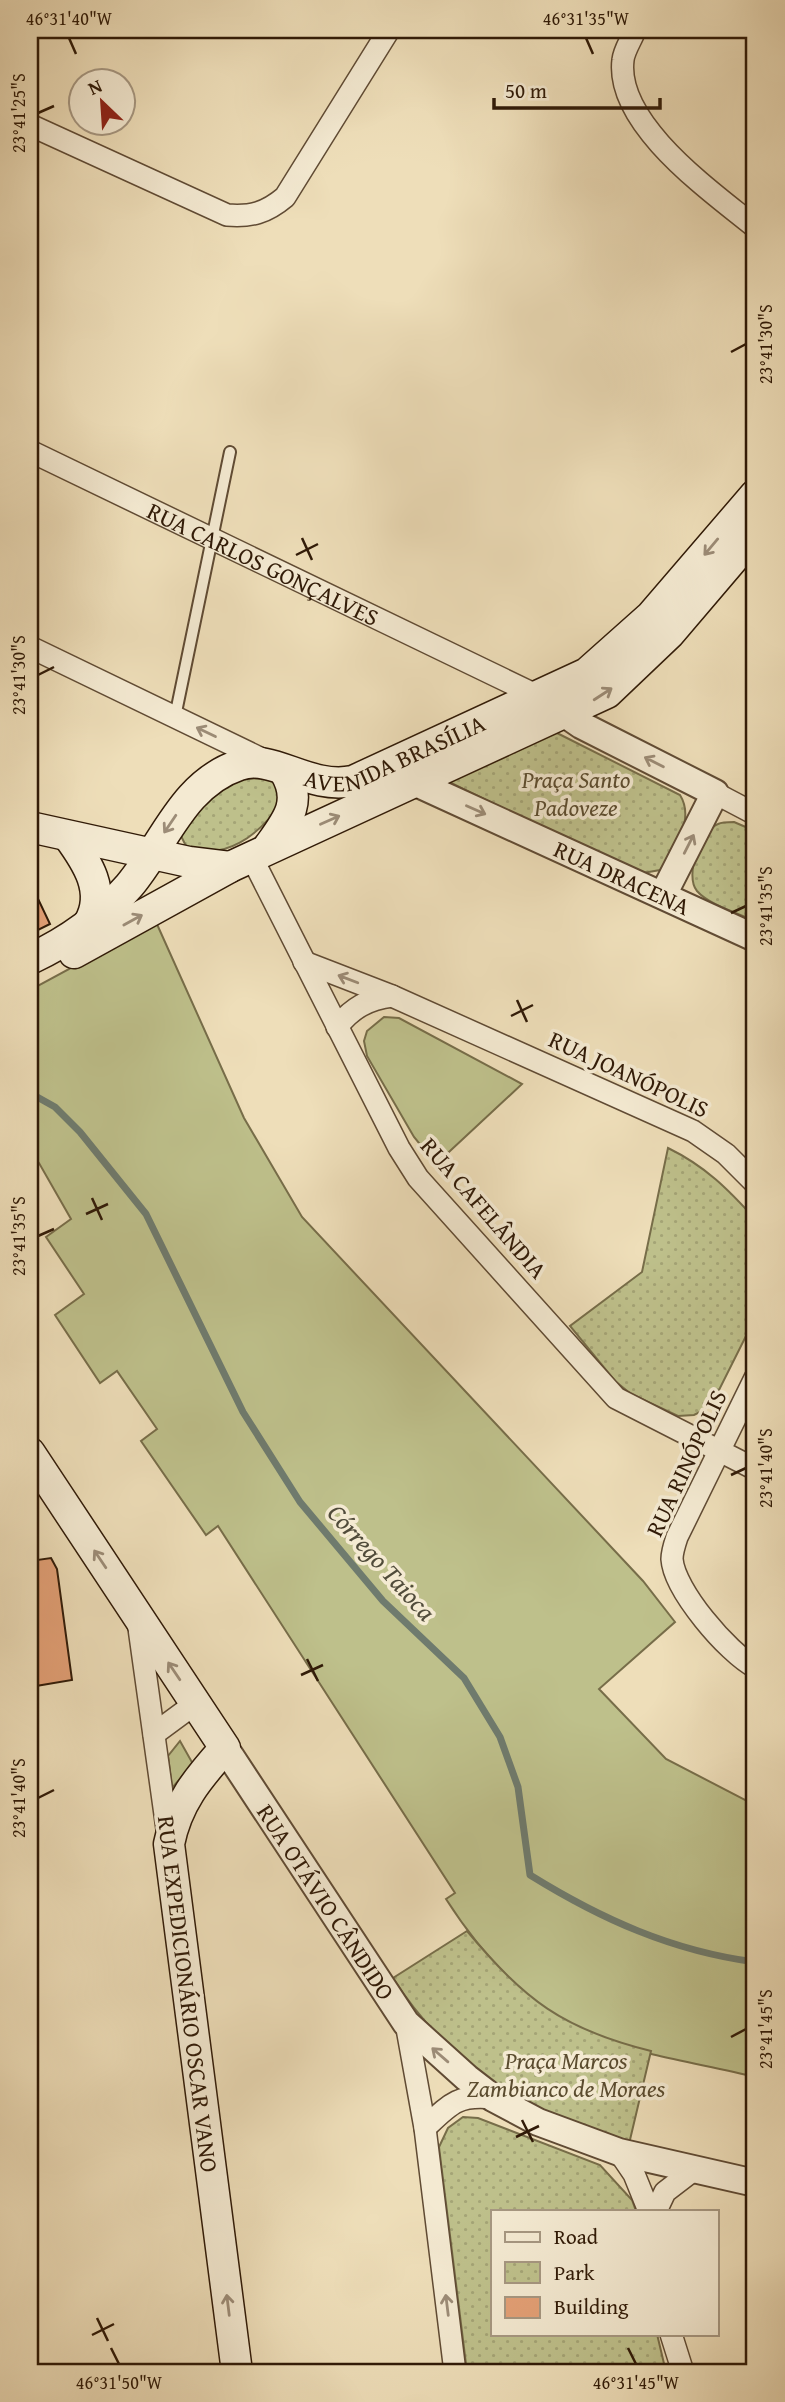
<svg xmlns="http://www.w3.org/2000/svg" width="785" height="2402" viewBox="0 0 785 2402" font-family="'Gentium Book Plus',serif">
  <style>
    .grass { fill: #bec08b; stroke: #776d49; stroke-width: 2 }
    .park { fill: url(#park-dots); stroke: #776d49; stroke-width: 2 }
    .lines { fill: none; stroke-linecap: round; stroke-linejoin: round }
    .stream { stroke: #6f7b6e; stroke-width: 7 }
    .building { fill: #e3a076; stroke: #301a07; stroke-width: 2 }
    .service-casing { stroke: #604b34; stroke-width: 14 }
    .minor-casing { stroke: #604b34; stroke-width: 24 }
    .tertiary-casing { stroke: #604b34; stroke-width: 30 }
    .secondary-casing { stroke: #301a07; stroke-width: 33 }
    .service { stroke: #f4ead2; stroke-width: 10 }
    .minor { stroke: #f4ead2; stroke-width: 21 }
    .tertiary { stroke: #f4ead2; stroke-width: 26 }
    .secondary { stroke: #f4ead2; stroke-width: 30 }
    .oneway { stroke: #9c8c77 }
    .ticks { fill: none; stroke: #301a07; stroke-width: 2.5 }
    .labels { text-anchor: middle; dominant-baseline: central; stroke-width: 7; stroke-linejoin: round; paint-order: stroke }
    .street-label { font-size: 24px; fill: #301a07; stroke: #f4ead2 }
    .park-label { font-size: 24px; font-style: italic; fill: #5b4c2f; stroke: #f4ead2 }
    .water-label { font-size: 26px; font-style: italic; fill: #504b3a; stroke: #f4ead2 }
    .neatline { fill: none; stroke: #301a07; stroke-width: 2.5 }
    .ticks-label { font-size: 18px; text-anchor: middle; fill: #301a07 }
  </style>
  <defs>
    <pattern id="park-dots" width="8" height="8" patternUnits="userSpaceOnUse" patternTransform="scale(1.75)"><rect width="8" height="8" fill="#bec08b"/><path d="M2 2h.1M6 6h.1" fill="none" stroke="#a4a476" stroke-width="1.8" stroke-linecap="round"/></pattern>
  </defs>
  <rect width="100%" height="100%" fill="#eedeb9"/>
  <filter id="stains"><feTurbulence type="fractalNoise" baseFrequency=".00286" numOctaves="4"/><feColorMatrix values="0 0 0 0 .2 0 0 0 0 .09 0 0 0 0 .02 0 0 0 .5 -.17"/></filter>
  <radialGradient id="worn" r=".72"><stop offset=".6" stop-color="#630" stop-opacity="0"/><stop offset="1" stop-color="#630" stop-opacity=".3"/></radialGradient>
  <!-- grass -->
  <path class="grass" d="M156 922 244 1118 302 1217 643 1581 675 1622 599 1689 666 1759 755 1805V2077C707 2065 650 2057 604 2040 535 2014 485 1960 446 1899L455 1893 218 1526 206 1535 141 1441 157 1429 117 1371 100 1383 55 1315 84 1294 46 1237 71 1219 39 1163 30 1153V990Z
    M384 1017 399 1018 522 1084 436 1164 414 1137 367 1056 364 1041 367 1031Z
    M180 1741 193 1764 172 1788 168 1756Z"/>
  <!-- park -->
  <path class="park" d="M555 732 680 795C695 819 675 850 660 870L643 873 632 871 447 781Z
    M265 773 278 786 280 804C260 834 224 863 186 846L180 834 216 784Z
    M734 822 755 831V921C738 913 709 905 697 891 684 875 701 831 718 824 722 822 729 822 734 822Z
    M668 1148C705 1166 728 1189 755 1219V1318L718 1392 704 1410 694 1415 678 1416 631 1394 615 1381 570 1326 642 1272Z
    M467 1931C525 2000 562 2029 651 2051L629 2144C531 2119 447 2063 393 1978Z
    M463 2117 478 2118 600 2165 632 2200 636 2211H493V2334H657L666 2372H467L439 2147 448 2128Z"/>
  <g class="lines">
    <!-- stream -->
    <path class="stream" d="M30 1093 55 1107 80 1132 146 1214 243 1412 300 1502 383 1601 464 1678 500 1737 518 1787 530 1875C601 1919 672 1951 755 1962"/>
  </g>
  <!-- building -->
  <path class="building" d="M30 882 50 924 30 934Z
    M51 1558 57 1569 72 1680 30 1687V1561Z"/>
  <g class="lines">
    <defs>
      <path id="service" d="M175 717 230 452"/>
      <g id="minor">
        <path d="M635 30C632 39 624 50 623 60 615 124 711 191 755 227"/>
        <path d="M30 125 227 215C251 217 266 213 285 197L389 30"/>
        <path id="s1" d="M30 451 540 697"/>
        <path d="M30 647 266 761"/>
        <path d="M715 793 755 814"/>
        <path d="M251 856 399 1148 418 1178 616 1398 755 1469"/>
        <path d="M304 962 392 996 693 1131 726 1154 755 1183"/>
        <path d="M337 1027C352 1008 368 999 392 996"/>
        <path d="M755 1378 677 1537C675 1543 672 1552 672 1559 674 1590 728 1653 755 1667"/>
        <path d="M138 1621 168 1836"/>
        <path d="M154 1734 196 1703"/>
        <path d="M406 2023 425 2128 455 2372"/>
        <path d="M425 2128C450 2104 458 2094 493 2098"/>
        <path d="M619 2152 634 2174 649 2211"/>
        <path d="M656 2211 665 2192 695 2169"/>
        <path d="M671 2334 683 2372"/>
      </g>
      <g id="tertiary">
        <path d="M549 703 581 725 715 793 663 895"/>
        <path id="s2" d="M414 782 755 938"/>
        <path id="s3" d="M225 1748 406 2023 467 2078 493 2098 538 2122 619 2152 755 2183"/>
      </g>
      <g id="secondary">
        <path d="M30 827 189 862 230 867"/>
        <path d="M68 836C87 862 107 892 89 923"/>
        <path d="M269 846C287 821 303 802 285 772"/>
        <path d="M74 953 230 867 607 693 669 634 755 533"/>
        <path id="s4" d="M30 959C67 942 102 917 129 886 164 845 182 784 239 765 273 753 308 790 353 781L587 673 651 616 755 495"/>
        <path d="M30 1453 225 1748C198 1778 177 1803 169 1844L237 2372"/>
      </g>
    </defs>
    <!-- service casing -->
    <use href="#service" class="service-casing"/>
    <!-- minor casing -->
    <use href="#minor" class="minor-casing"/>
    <!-- tertiary casing -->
    <use href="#tertiary" class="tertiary-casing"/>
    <!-- secondary casing -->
    <use href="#secondary" class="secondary-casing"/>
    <!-- service -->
    <use href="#service" class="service"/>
    <!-- minor -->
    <use href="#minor" class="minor"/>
    <!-- tertiary -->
    <use href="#tertiary" class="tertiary"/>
    <!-- secondary -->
    <use href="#secondary" class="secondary"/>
  </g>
  <!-- one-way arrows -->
  <defs><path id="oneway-shaft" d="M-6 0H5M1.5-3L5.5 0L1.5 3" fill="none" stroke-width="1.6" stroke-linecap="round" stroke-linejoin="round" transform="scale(1.75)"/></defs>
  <g class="oneway">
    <use href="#oneway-shaft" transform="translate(711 547) rotate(130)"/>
    <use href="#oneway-shaft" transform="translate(603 694) rotate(-33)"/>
    <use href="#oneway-shaft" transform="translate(206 732) rotate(-154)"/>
    <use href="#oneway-shaft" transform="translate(654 762) rotate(-153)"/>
    <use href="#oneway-shaft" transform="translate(476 810) rotate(24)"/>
    <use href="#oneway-shaft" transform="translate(330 820) rotate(-24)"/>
    <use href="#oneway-shaft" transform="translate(170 824) rotate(124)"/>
    <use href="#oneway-shaft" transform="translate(689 844) rotate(-63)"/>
    <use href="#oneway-shaft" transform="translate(133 920) rotate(-29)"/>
    <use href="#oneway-shaft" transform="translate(348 979) rotate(-159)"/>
    <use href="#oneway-shaft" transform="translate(100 1559) rotate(-124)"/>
    <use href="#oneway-shaft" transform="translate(174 1671) rotate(-124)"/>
    <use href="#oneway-shaft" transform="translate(440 2055) rotate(-139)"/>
    <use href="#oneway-shaft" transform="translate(228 2305) rotate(-97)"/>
    <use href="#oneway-shaft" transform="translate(447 2305) rotate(-97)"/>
  </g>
  <!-- ticks -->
  <path class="ticks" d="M69 38 76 54M586 38 593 54M38 113 54 106M731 352 746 344M302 538 312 560M296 555 318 544M38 675 54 667M731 913 746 906M517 1000 527 1022M511 1016 533 1005M92 1198 102 1220M86 1214 108 1204M38 1236 54 1229M731 1475 746 1468M307 1659 318 1681M301 1675 323 1665M38 1798 54 1790M731 2037 746 2029M522 2120 533 2142M516 2137 539 2126M97 2318 108 2341M92 2335 114 2324M111 2348 119 2364M628 2348 636 2364"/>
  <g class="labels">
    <!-- street labels -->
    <g class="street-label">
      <text stroke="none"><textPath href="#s1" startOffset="259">RUA CARLOS GONÇALVES</textPath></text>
      <text stroke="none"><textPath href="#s4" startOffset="455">AVENIDA BRASÍLIA</textPath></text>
      <text stroke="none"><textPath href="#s2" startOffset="229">RUA DRACENA</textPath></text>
      <text transform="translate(629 1074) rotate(25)">RUA JOANÓPOLIS</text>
      <text transform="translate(484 1208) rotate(49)">RUA CAFELÂNDIA</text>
      <text transform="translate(686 1463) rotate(-65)">RUA RINÓPOLIS</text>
      <text stroke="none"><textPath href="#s3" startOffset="184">RUA OTÁVIO CÂNDIDO</textPath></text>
      <text transform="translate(188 1994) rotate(83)">RUA EXPEDICIONÁRIO OSCAR VANO</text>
    </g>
    <!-- park labels -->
    <g class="park-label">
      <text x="576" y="779">Praça Santo<tspan x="576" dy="28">Padoveze</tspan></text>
      <text x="566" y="2060">Praça Marcos<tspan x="566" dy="28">Zambianco de Moraes</tspan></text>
    </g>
    <!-- water labels -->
    <g class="water-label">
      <text transform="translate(382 1562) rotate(48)">Córrego Taioca</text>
    </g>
  </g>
  <!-- margin -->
  <rect width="785" height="2402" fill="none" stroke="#eedeb9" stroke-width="77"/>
  <!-- legend -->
  <rect x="491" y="2210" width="228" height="126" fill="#f4ead2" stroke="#a69781" stroke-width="2"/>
  <rect x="505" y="2232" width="35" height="10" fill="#f4ead2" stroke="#a69781" stroke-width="2"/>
  <text x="554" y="2244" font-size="21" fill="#301a07">Road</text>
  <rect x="505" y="2262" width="35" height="21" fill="url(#park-dots)" stroke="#a69781" stroke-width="2"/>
  <text x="554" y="2280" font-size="21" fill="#301a07">Park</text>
  <rect x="505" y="2297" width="35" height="21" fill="#e3a076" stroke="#a69781" stroke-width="2"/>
  <text x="554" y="2314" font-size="21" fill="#301a07">Building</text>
  <!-- north arrow -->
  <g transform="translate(102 102) rotate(335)"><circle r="33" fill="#f4ead2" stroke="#a69781" stroke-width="2"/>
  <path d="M0-5L12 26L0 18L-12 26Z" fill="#8f2418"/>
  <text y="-10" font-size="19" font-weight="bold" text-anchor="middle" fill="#301a07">N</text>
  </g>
  <!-- scale -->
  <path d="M494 98v10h166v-10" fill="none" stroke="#301a07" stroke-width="3.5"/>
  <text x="505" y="98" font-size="21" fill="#301a07" stroke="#f4ead2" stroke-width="5" paint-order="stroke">50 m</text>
  <rect x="38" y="38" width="708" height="2326" class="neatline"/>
  <g class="ticks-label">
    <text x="69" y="25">46°31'40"W</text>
    <text x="586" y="25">46°31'35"W</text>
    <text transform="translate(19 113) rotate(-90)" y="6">23°41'25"S</text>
    <text transform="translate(766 344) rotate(-90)" y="6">23°41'30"S</text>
    <text transform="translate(19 675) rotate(-90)" y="6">23°41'30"S</text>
    <text transform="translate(766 906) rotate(-90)" y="6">23°41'35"S</text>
    <text transform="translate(19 1236) rotate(-90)" y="6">23°41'35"S</text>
    <text transform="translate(766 1468) rotate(-90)" y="6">23°41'40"S</text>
    <text transform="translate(19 1798) rotate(-90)" y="6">23°41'40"S</text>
    <text transform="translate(766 2029) rotate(-90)" y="6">23°41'45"S</text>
    <text x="119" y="2389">46°31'50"W</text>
    <text x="636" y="2389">46°31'45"W</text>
  </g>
  <rect width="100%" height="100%" filter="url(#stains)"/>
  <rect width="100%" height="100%" fill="url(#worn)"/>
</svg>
